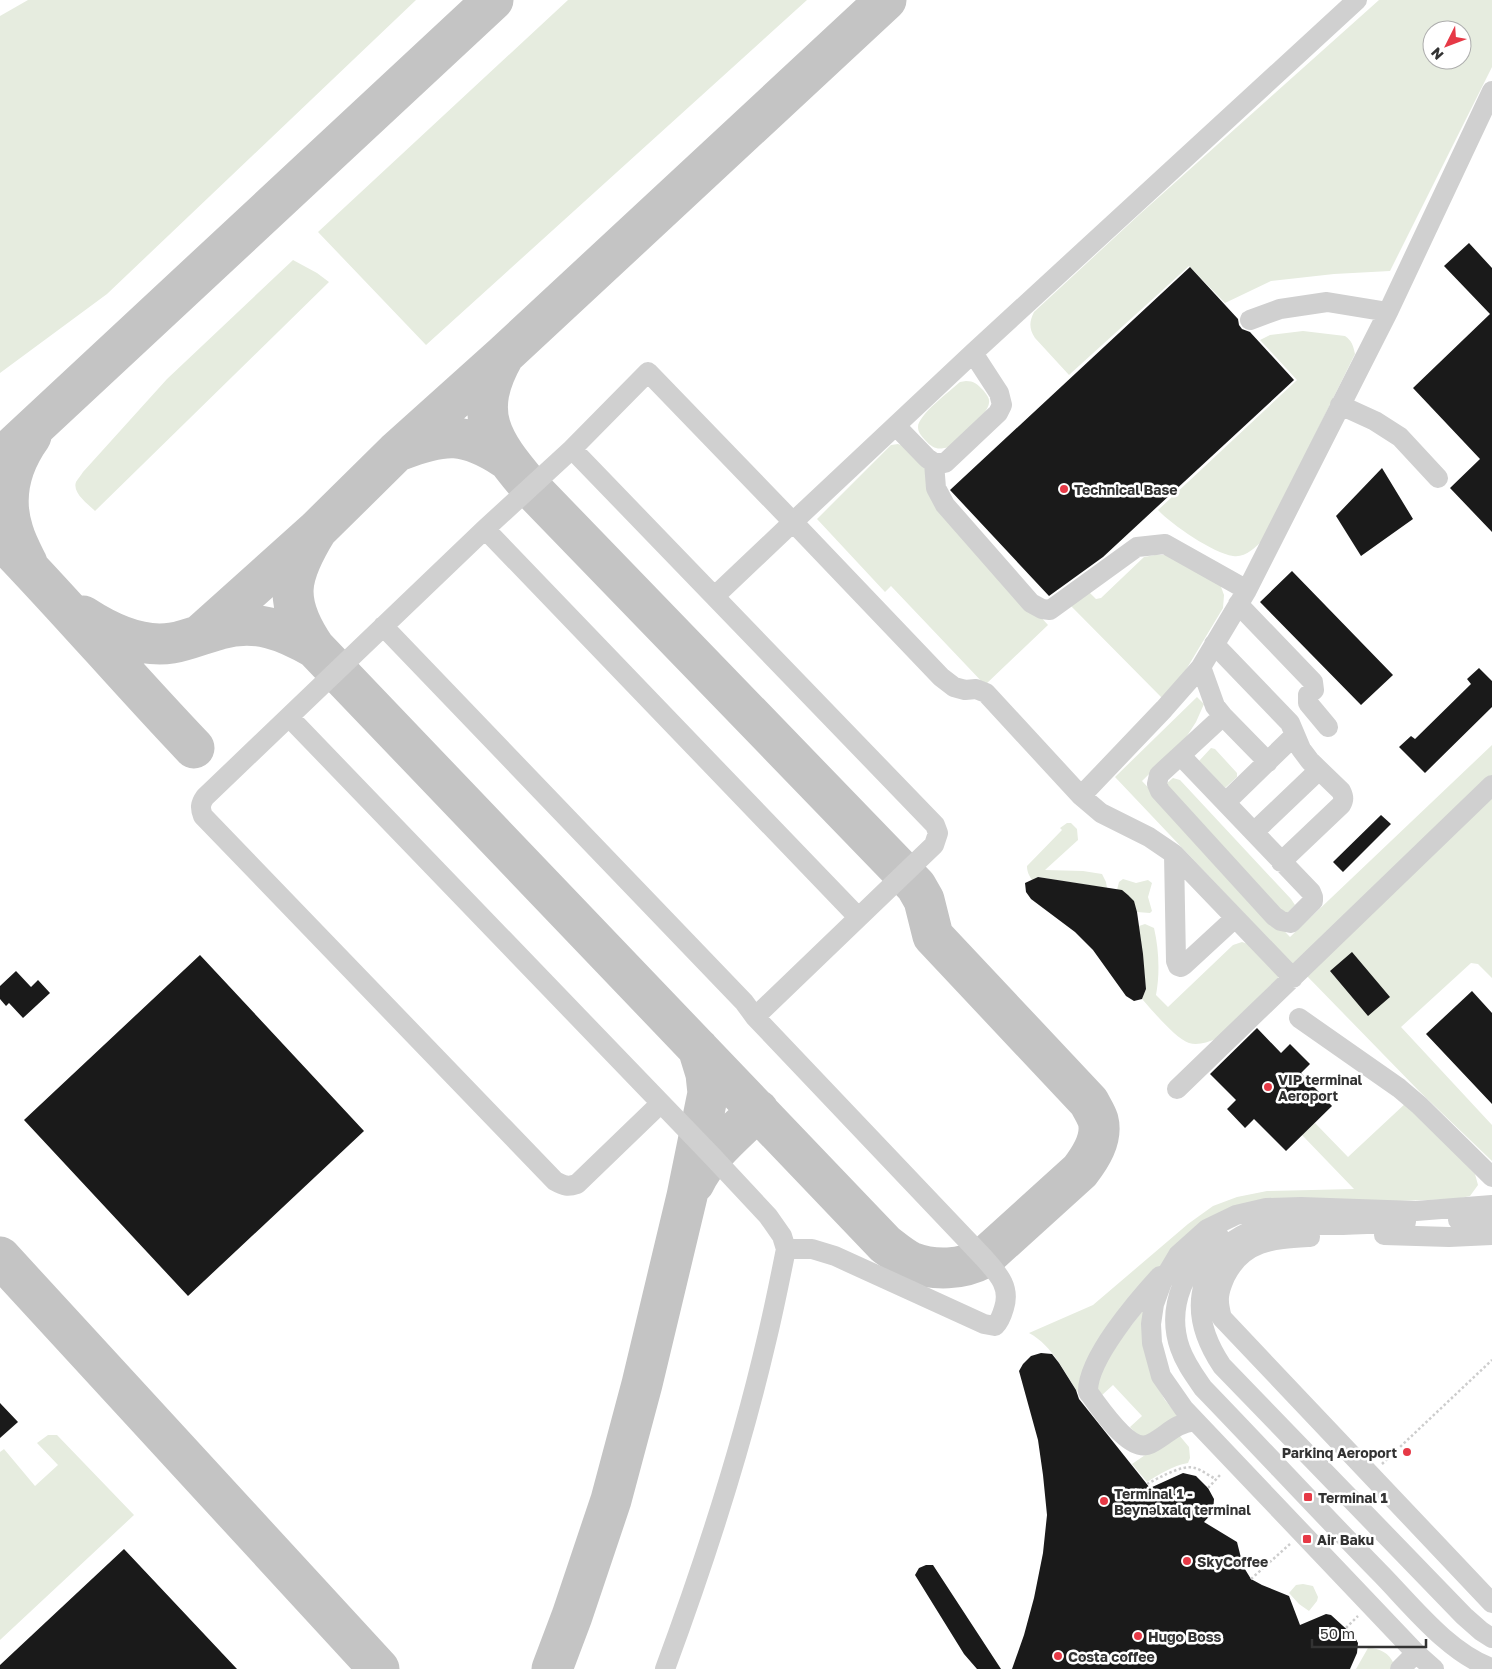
<svg xmlns="http://www.w3.org/2000/svg" width="1492" height="1669" viewBox="0 0 1492 1669" font-family="'Golos Text',sans-serif">
  <style>
    .green { fill: #e6ecdf; fill-rule: evenodd }
    .lines { fill: none; stroke-linecap: round; stroke-linejoin: round }
    .taxiway { stroke: #c4c4c4; stroke-width: 41 }
    .building { fill: #1a1a1a }
    .path { stroke: #cdcdcd; stroke-width: 2.5; stroke-dasharray: 2.5 2.5; stroke-linecap: butt }
    .minor { stroke: #d0d0d0; stroke-width: 20 }
    .poi-dot { fill: #e63946; stroke: #fff; stroke-width: 2 }
    .labels { text-anchor: middle; dominant-baseline: central; stroke-width: 5; stroke-linejoin: round; paint-order: stroke }
    .poi-label { font-size: 14px; font-weight: bold; fill: #333; stroke: #fff; text-anchor: start }
  </style>
  <rect width="100%" height="100%" fill="#fff"/>
  <!-- green -->
  <path class="green" d="M28 0H416L107 294 0 373V16Z
    M568 0H807L426 345 318 232Z
    M1379 0H1492V67L1390 271 1334 274 1271 281 1225 303 1189 266 1069 375 1035 338C1029 329 1029 322 1034 312L1141 213ZM1432 30H1462V60H1432Z
    M293 260 317 273 329 282 95 511C88 504 72 493 76 482 78 479 81 475 83 472L167 379Z
    M1303 331 1345 336C1352 341 1353 345 1355 354L1263 540C1255 548 1245 558 1233 556 1213 553 1172 525 1158 510L1297 380 1260 340 1270 335Z
    M966 381C974 381 977 384 983 390 986 394 990 398 989 403 988 415 958 438 949 447 938 450 933 449 925 440 922 436 918 433 918 427 918 415 950 391 960 382Z
    M898 444 912 450 924 463 935 500 1048 625 985 685 891 586 885 592 817 519 891 445Z
    M1155 555H1167L1220 584 1224 595 1223 608 1181 678 1162 698 1070 605 1087 590 1096 599 1101 598 1144 557Z
    M1197 697 1204 704 1196 722 1185 739 1142 781 1290 937 1492 745V778L1296 968 1115 777Z
    M1211 748 1215 749 1237 773V777L1225 788 1199 761Z
    M1173 778 1180 780 1291 899 1295 905 1285 915 1166 784Z
    M1492 797V978L1478 964 1471 963 1401 1027 1492 1125V1161L1419 1091 1306 975Z
    M1067 823H1071L1077 829 1078 840 1045 870 1083 871 1102 874 1106 882 1107 888 1038 877 1032 880C1029 875 1027 872 1027 866L1062 830 1060 828Z
    M1123 879 1136 883 1148 880 1152 883 1148 897 1152 911 1150 913 1137 912C1134 901 1129 892 1117 890L1119 882Z
    M1145 924 1154 928C1159 949 1160 974 1156 995L1168 1007 1233 945 1242 942 1248 944 1279 977 1216 1039C1207 1042 1198 1046 1189 1043 1176 1039 1152 1010 1142 999L1146 989 1139 926Z
    M1407 1102 1475 1174 1478 1185 1470 1196 1456 1199 1366 1202 1212 1220 1079 1394C1064 1372 1053 1346 1029 1333L1093 1305 1188 1224 1213 1206 1237 1197 1267 1191 1354 1189 1302 1135 1315 1123 1348 1157Z
    M1149 1296 1157 1386 1165 1400 1178 1416 1141 1439 1130 1427 1142 1416 1113 1385 1101 1396 1093 1382Z
    M48 1435H57L134 1515 0 1640V1452L4 1449 35 1486 58 1465 37 1443Z
    M1179 1435 1189 1447 1190 1458 1188 1463C1172 1466 1160 1474 1147 1482L1132 1464 1173 1436Z
    M1303 1584 1313 1586 1318 1597 1317 1601 1309 1611 1299 1604 1289 1593 1296 1585Z
    M1368 1648C1380 1648 1389 1653 1394 1664L1390 1669H1356Z"/>
  <g class="lines">
    <!-- taxiway -->
    <path class="taxiway" d="M401 450C445 433 465 432 505 458
      M0 459 493 0
      M317 530C288 577 283 601 315 648L885 1244C893 1250 902 1258 911 1262 934 1271 962 1270 984 1258L1080 1171C1090 1158 1103 1139 1098 1120 1096 1114 1092 1108 1089 1102L933 936 924 900 916 886 530 487C491 441 471 413 504 355
      M0 538C66 606 128 679 194 748
      M27 563C22 553 16 542 13 531 2 497 11 464 31 436
      M83 616C109 633 141 648 172 643 189 640 204 633 220 629 256 619 284 630 315 648
      M200 635 317 530 396 452 504 355 886 0
      M694 1183C708 1154 735 1133 758 1110
      M0 1257 379 1669
      M552 1669 572 1616 611 1500 642 1384 687 1196 708 1093 706 1074 698 1048"/>
  </g>
  <!-- building -->
  <path class="building" d="M1469 243 1492 268V532L1450 488 1480 459 1413 388 1490 314 1444 266Z
    M1190 267 1238 319 1239 325 1242 329 1250 332 1294 380 1103 557 1049 596 950 490Z
    M1382 468 1413 519 1361 556 1336 516Z
    M1292 571 1393 675 1361 705 1260 602Z
    M1479 668 1492 681V707L1425 773 1399 747 1411 736 1415 739 1471 684 1467 679Z
    M1381 815 1391 824 1343 872 1333 862Z
    M1038 877 1122 890 1128 895 1134 901 1137 912 1143 954 1146 989 1142 999 1134 1001 1126 996 1093 950 1075 932 1031 899 1026 892 1025 883Z
    M1352 952 1390 997 1368 1016 1330 971Z
    M200 955 364 1131 188 1296 24 1120Z
    M16 971 31 987 38 980 50 993 23 1018 9 1003 6 1006 0 999V986Z
    M1472 991 1492 1013V1104L1426 1034Z
    M1257 1028 1281 1053 1290 1044 1310 1064 1301 1073 1332 1106 1286 1151 1254 1119 1245 1128 1227 1109 1236 1100 1210 1074Z
    M1041 1353 1052 1354 1059 1363 1076 1390 1079 1399 1150 1488 1183 1473 1196 1476 1208 1488 1214 1499 1213 1512 1204 1522 1237 1542 1243 1566 1251 1579 1262 1585 1289 1596 1300 1625 1326 1614 1331 1615 1354 1636 1358 1643 1357 1653 1350 1669H1012L1024 1635 1034 1598 1043 1553 1047 1515 1043 1475 1038 1440 1019 1371 1023 1364 1031 1356Z
    M0 1403 18 1422 0 1438Z
    M124 1549 237 1669H0V1665Z
    M926 1565H933L1001 1669H977L964 1654 915 1575 919 1568Z"/>
  <g class="lines">
    <!-- path -->
    <path class="path" d="M1382 1464 1492 1360
      M1147 1484C1159 1478 1182 1464 1195 1468 1202 1470 1209 1476 1216 1479
      M1208 1488 1221 1474
      M1251 1579 1290 1544
      M1346 1628 1358 1616"/>
    <!-- minor -->
    <path class="minor" d="M1388 312 1492 91
      M1340 405 1375 421 1400 437 1438 478
      M896 426 927 458 934 463H945L998 413 1002 405 999 393 973 353
      M572 449 935 825 938 833 934 845 755 1017
      M934 463 936 488 945 505 1031 603 1042 609 1050 610 1137 547 1165 544 1247 590 1201 667 1164 709 1081 796 986 693 976 689 965 690 954 687 941 677 793 522 973 353 1357 0
      M485 529 858 917
      M1247 590 1388 312 1327 302 1280 309 1250 320
      M1238 604 1313 682 1314 690 1308 695V703L1328 727
      M383 626 744 1002 755 1017 984 1258C997 1273 1011 1286 1004 1308 1002 1315 1000 1321 995 1326L984 1324 835 1256 812 1249H786
      M1214 644 1290 723 1301 749 1310 761 1341 791C1344 797 1344 800 1341 805L1281 862
      M1201 667 1215 706 1223 716 1268 762
      M289 717 712 1156 768 1216 782 1236 786 1249C780 1279 774 1309 767 1338 741 1450 705 1561 665 1669
      M1181 756 1311 892 1313 897V901L1291 923 1281 921 1274 916 1160 791 1157 784 1159 775 1223 716
      M1081 796 1101 813 1149 837 1174 854 1293 978
      M1226 802 1295 735
      M1254 832 1319 770
      M1174 854 1176 961 1178 966 1181 967 1184 965 1235 918
      M1299 1018 1399 1088 1419 1105 1492 1177
      M1177 1089 1492 785
      M661 1103 577 1184C568 1187 564 1186 555 1181L203 816C200 808 200 804 205 797L485 529 572 449 648 372 793 522 715 596
      M1458 1220 1492 1219
      M1406 1222C1382 1223 1358 1225 1334 1225 1291 1225 1242 1218 1216 1260 1212 1267 1207 1275 1204 1284 1195 1313 1206 1342 1222 1366L1464 1616 1481 1631 1492 1638
      M1384 1235 1449 1237 1492 1235
      M1219 1236C1187 1264 1165 1305 1180 1348 1185 1363 1194 1375 1203 1388 1263 1450 1322 1514 1382 1575 1413 1607 1450 1654 1492 1668
      M1310 1237C1274 1239 1243 1240 1225 1277 1218 1293 1217 1300 1222 1318L1492 1603
      M1160 1276C1138 1300 1087 1359 1088 1392 1100 1407 1129 1454 1150 1444 1168 1435 1173 1424 1195 1421
      M1400 1669 1416 1653
      M1434 1669 1416 1653 1184 1409 1161 1376 1152 1343 1151 1324 1154 1304 1162 1282 1178 1255 1207 1229 1236 1215 1266 1208 1301 1207 1416 1211 1492 1205"/>
  </g>
  <!-- markers -->
  <g class="poi-dot">
    <circle cx="1064" cy="489" r="5"/>
    <circle cx="1268" cy="1087" r="5"/>
    <circle cx="1407" cy="1452" r="5"/>
    <rect x="1303" y="1492" width="10" height="10" rx="2.5"/>
    <circle cx="1104" cy="1501" r="5"/>
    <rect x="1302" y="1534" width="10" height="10" rx="2.5"/>
    <circle cx="1187" cy="1561" r="5"/>
    <circle cx="1138" cy="1636" r="5"/>
    <circle cx="1058" cy="1656" r="5"/>
  </g>
  <g class="labels">
    <!-- poi labels -->
    <g class="poi-label">
      <text x="1074" y="489">Technical Base</text>
      <text x="1278" y="1079">VIP terminal<tspan x="1278" dy="16">Aeroport</tspan></text>
      <text x="1397" y="1452" text-anchor="end">Parkinq Aeroport</text>
      <text x="1114" y="1493">Terminal 1 -<tspan x="1114" dy="16">Beynəlxalq terminal</tspan></text>
      <text x="1318" y="1497">Terminal 1</text>
      <text x="1317" y="1539">Air Baku</text>
      <text x="1197" y="1561">SkyCoffee</text>
      <text x="1148" y="1636">Hugo Boss</text>
      <text x="1068" y="1656">Costa coffee</text>
    </g>
  </g>
  <!-- north arrow -->
  <g transform="translate(1447 45) rotate(228)"><circle r="24" fill="#ffffff" stroke="#adadad"/>
  <path d="M0-4L9 19L0 12L-9 19Z" fill="#e63946"/>
  <text y="-8" font-size="14" font-weight="bold" text-anchor="middle" fill="#333333">N</text>
  </g>
  <!-- scale -->
  <path d="M1312 1639v8h114v-8" fill="none" stroke="#333333" stroke-width="2.5"/>
  <text x="1320" y="1639" font-size="15" fill="#333333" stroke="#ffffff" stroke-width="4" paint-order="stroke">50 m</text>
</svg>
